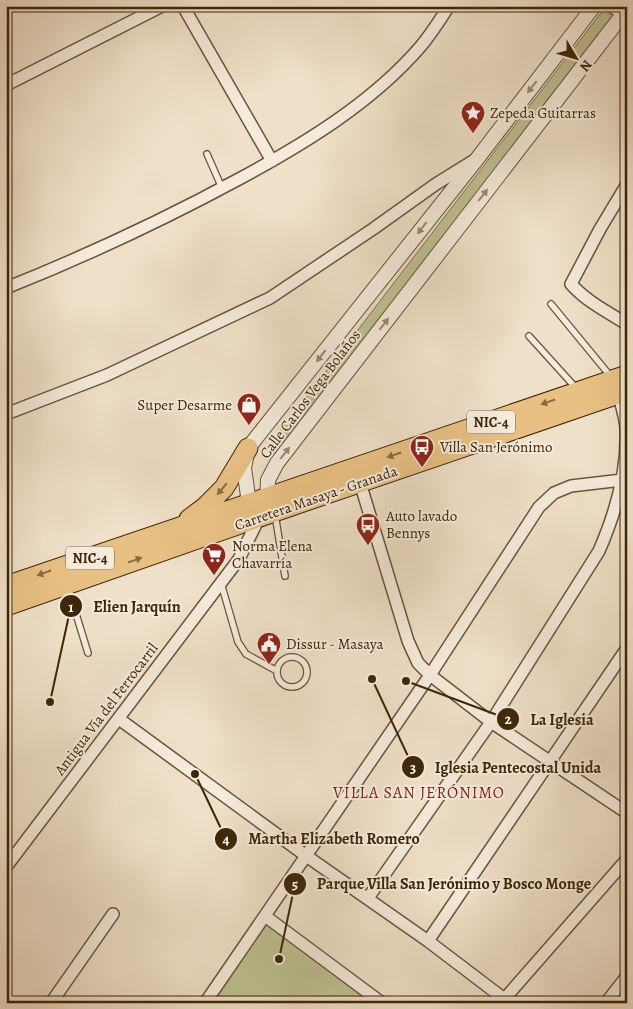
<svg xmlns="http://www.w3.org/2000/svg" width="633" height="1009" viewBox="0 0 633 1009" font-family="Alegreya,serif">
  <style>
    .green { fill: #bec193; stroke: #7e744e }
    .lines { fill: none; stroke-linecap: round; stroke-linejoin: round }
    .service-casing { stroke: #6a5438; stroke-width: 8 }
    .minor-casing { stroke: #6a5438; stroke-width: 14 }
    .tertiary-casing { stroke: #6a5438; stroke-width: 16 }
    .trunk-casing { stroke: #3d2608; stroke-width: 21 }
    .service { stroke: #f5ebdc; stroke-width: 5.5 }
    .minor { stroke: #f5ebdc; stroke-width: 11 }
    .tertiary { stroke: #f5ebdc; stroke-width: 14 }
    .trunk { stroke: #e8c084; stroke-width: 19 }
    .oneway { fill: #998872 }
    .oneway2 { fill: #8a6b40 }
    .labels { text-anchor: middle; dominant-baseline: central; stroke-width: 4; stroke-linejoin: round; paint-order: stroke }
    .shield { fill: #f5ebdc; stroke: #746148; stroke-width: 1 }
    .shield-label { font-size: 14px; font-weight: bold; fill: #3d2608 }
    .poi-label { font-size: 15px; fill: #3d2608; stroke: #f5ebdc; text-anchor: start }
    .street-label { font-size: 15px; fill: #3d2608; stroke: #f5ebdc }
    .neighbourhood-label { font-size: 16px; letter-spacing: 1px; fill: #7a1f14; stroke: #f5ebdc }
    .leader { fill: none; stroke: #3d2608; stroke-width: 2 }
    .callout-dot { fill: #3d2608; stroke: #f5ebdc; stroke-width: 2 }
    .mark-label { font-size: 15px; text-anchor: middle; font-weight: bold; fill: #fff }
    .callout-label { font-size: 16px; text-anchor: middle; font-weight: bold; fill: #3d2608; stroke: #f5ebdc; stroke-width: 4; stroke-linejoin: round; paint-order: stroke }
  </style>
  <rect width="100%" height="100%" fill="#efe0c9"/>
  <filter id="stains"><feTurbulence type="fractalNoise" baseFrequency=".004" numOctaves="4"/><feColorMatrix values="0 0 0 0 .2 0 0 0 0 .09 0 0 0 0 .02 0 0 0 .5 -.17"/></filter>
  <radialGradient id="worn" r=".72"><stop offset=".6" stop-color="#630" stop-opacity="0"/><stop offset="1" stop-color="#630" stop-opacity=".3"/></radialGradient>
  <!-- green -->
  <path class="green" d="M604 9 615 17 275 453 268 447Z
    M265 916 382 1003H205Z"/>
  <g class="lines">
    <defs>
      <path id="service" d="M207 154 222 188
        M551 304 612 378
        M529 336 576 388
        M275 514 285 576
        M221 583 238 642 246 654 277 671
        M68 588 88 653
        M277 672a15 15 0 1 1 30 0a15 15 0 1 1-30 0Z"/>
      <path id="minor" d="M183 6 272 161
        M610 6 627 16
        M6 85 162 6
        M627 184 600 229 571 284C586 301 607 312 627 324
        M6 288C86 256 163 220 239 179 304 144 372 103 421 46 431 34 440 20 449 6
        M6 414 107 375 270 298 373 229 436 184 473 161
        M358 476 408 641 418 663 430 675 491 722 627 813
        M119 719 305 855 428 941 503 998 507 996 627 859
        M6 867 239 559 259 518
        M368 898 491 722 599 551C616 512 628 470 626 428 625 417 621 405 619 394
        M265 916 382 1003
        M428 941 627 648
        M51 1003 113 914
        M205 1003 430 675 539 507 554 493 571 486 622 480
        M606 1003 627 976"/>
      <path id="tertiary" d="M267 504 268 480 277 463 627 9
        M253 512 249 503 244 468 248 448 477 159 594 6"/>
      <path id="trunk" d="M189 519 205 507 224 488 248 448
        M6 586 627 375
        M6 606 274 512 627 391"/>
    </defs>
    <!-- service casing -->
    <use href="#service" class="service-casing"/>
    <!-- minor casing -->
    <use href="#minor" class="minor-casing"/>
    <!-- tertiary casing -->
    <use href="#tertiary" class="tertiary-casing"/>
    <!-- trunk casing -->
    <use href="#trunk" class="trunk-casing"/>
    <!-- service -->
    <use href="#service" class="service"/>
    <!-- minor -->
    <use href="#minor" class="minor"/>
    <!-- tertiary -->
    <use href="#tertiary" class="tertiary"/>
    <!-- trunk -->
    <use href="#trunk" class="trunk"/>
  </g>
  <!-- one-way arrows -->
  <defs><path id="oneway-solid" d="M-6-.8H1V-3.2L6.5 0L1 3.2V.8H-6Z" transform="scale(1.25)"/></defs>
  <g class="oneway">
    <use href="#oneway-solid" transform="translate(532 87) rotate(128)"/>
    <use href="#oneway-solid" transform="translate(483 195) rotate(-52)"/>
    <use href="#oneway-solid" transform="translate(422 228) rotate(128)"/>
    <use href="#oneway-solid" transform="translate(384 324) rotate(-52)"/>
    <use href="#oneway-solid" transform="translate(321 356) rotate(128)"/>
    <use href="#oneway-solid" transform="translate(285 453) rotate(-52)"/>
  </g>
  <g class="oneway2">
    <use href="#oneway-solid" transform="translate(548 402) rotate(161)"/>
    <use href="#oneway-solid" transform="translate(394 455) rotate(161)"/>
    <use href="#oneway-solid" transform="translate(222 489) rotate(130)"/>
    <use href="#oneway-solid" transform="translate(135 560) rotate(-19)"/>
    <use href="#oneway-solid" transform="translate(44 573) rotate(161)"/>
  </g>
  <!-- icons -->
  <defs>
    <symbol id="sight-pin" viewBox="-11 -11 22 30"><path d="M0 17L-7.5 6A9.5 9.5 0 1 1 7.5 6Z" fill="#8f2418" stroke="#f5ebdc"/><path d="M0-6L1.8-2.2L6-1.7L2.9 1.2L3.7 5.4L0 3.3L-3.7 5.4L-2.9 1.2L-6-1.7L-1.8-2.2Z" fill="#fff"/></symbol>
    <symbol id="shop-pin" viewBox="-11 -11 22 30"><path d="M0 17L-7.5 6A9.5 9.5 0 1 1 7.5 6Z" fill="#8f2418" stroke="#f5ebdc"/><path d="M-5-2.5h2.3a2.7 3.5 0 0 1 5.4 0H5L5.5 6h-11ZM-1.5-2.5h3a1.5 2.3 0 0 0-3 0Z" fill="#fff"/></symbol>
    <symbol id="bus-pin" viewBox="-11 -11 22 30"><path d="M0 17L-7.5 6A9.5 9.5 0 1 1 7.5 6Z" fill="#8f2418" stroke="#f5ebdc"/><path d="M-5-6H5V4H4V6H2V4H-2V6H-4V4H-5ZM-3.5-4V0h7V-4ZM-3.5 1.2v1.5H-2V1.2ZM2 1.2v1.5H3.5V1.2Z" fill="#fff"/></symbol>
    <symbol id="supermarket-pin" viewBox="-11 -11 22 30"><path d="M0 17L-7.5 6A9.5 9.5 0 1 1 7.5 6Z" fill="#8f2418" stroke="#f5ebdc"/><path d="M-6-5.5h2.5l.6 2H6L4.5 2H-2.5L-4.4-4H-6ZM-1.5 3.2a1.3 1.3 0 1 0 .1 0ZM3 3.2a1.3 1.3 0 1 0 .1 0Z" fill="#fff"/></symbol>
    <symbol id="civic-pin" viewBox="-11 -11 22 30"><path d="M0 17L-7.5 6A9.5 9.5 0 1 1 7.5 6Z" fill="#8f2418" stroke="#f5ebdc"/><path d="M-.6-6.5H3V-4.5H.6V-3L4-1V1h2V6H-6V1h2V-1L-.6-3ZM-1.2 2.5V6h2.4V2.5Z" fill="#fff"/></symbol>
  </defs>
  <g fill-rule="evenodd">
    <use href="#sight-pin" x="459" y="99" width="28" height="38"/>
    <use href="#shop-pin" x="235" y="391" width="28" height="38"/>
    <use href="#bus-pin" x="408" y="433" width="28" height="38"/>
    <use href="#bus-pin" x="354" y="511" width="28" height="38"/>
    <use href="#supermarket-pin" x="200" y="541" width="28" height="38"/>
    <use href="#civic-pin" x="255" y="630" width="28" height="38"/>
  </g>
  <g class="labels">
    <!-- shield labels -->
    <g class="shield">
      <rect x="467" y="410.5" width="48" height="23" rx="4"/>
      <rect x="66" y="546.5" width="48" height="23" rx="4"/>
    </g>
    <g class="shield-label">
      <text x="491" y="422">NIC-4</text>
      <text x="90" y="558">NIC-4</text>
    </g>
    <!-- poi labels -->
    <g class="poi-label">
      <text x="490" y="113">Zepeda Guitarras</text>
      <text x="232" y="405" text-anchor="end">Super Desarme</text>
      <text x="440" y="447">Villa San Jerónimo</text>
      <text x="386" y="516">Auto lavado<tspan x="386" dy="17">Bennys</tspan></text>
      <text x="232" y="546">Norma Elena<tspan x="232" dy="17">Chavarría</tspan></text>
      <text x="286" y="644">Dissur - Masaya</text>
    </g>
    <!-- street labels -->
    <g class="street-label">
      <text transform="translate(310 394) rotate(-53)">Calle Carlos Vega Bolaños</text>
      <text transform="translate(316 498) rotate(-19)">Carretera Masaya - Granada</text>
      <text transform="translate(106 709) rotate(-53)">Antigua Vía del Ferrocarril</text>
    </g>
    <!-- neighbourhood labels -->
    <g class="neighbourhood-label">
      <text x="419" y="793">VILLA SAN JERÓNIMO</text>
    </g>
  </g>
  <!-- callouts -->
  <path class="leader" d="M50 702L71 606M406 681L508 719M372 679L413 767M195 774L226 839M279 959L295 884"/>
  <g class="callout-dot">
    <circle cx="50" cy="702" r="5"/>
    <circle cx="406" cy="681" r="5"/>
    <circle cx="372" cy="679" r="5"/>
    <circle cx="195" cy="774" r="5"/>
    <circle cx="279" cy="959" r="5"/>
    <circle cx="71" cy="606" r="12"/>
    <circle cx="508" cy="719" r="12"/>
    <circle cx="413" cy="767" r="12"/>
    <circle cx="226" cy="839" r="12"/>
    <circle cx="295" cy="884" r="12"/>
  </g>
  <g class="mark-label">
    <text x="71" y="612">1</text>
    <text x="508" y="724">2</text>
    <text x="413" y="773">3</text>
    <text x="226" y="844">4</text>
    <text x="295" y="889">5</text>
  </g>
  <g class="callout-label">
    <text x="137" y="612">Elien Jarquín</text>
    <text x="562" y="725">La Iglesia</text>
    <text x="518" y="773">Iglesia Pentecostal Unida</text>
    <text x="334" y="844">Martha Elizabeth Romero</text>
    <text x="454" y="889">Parque Villa San Jerónimo y Bosco Monge</text>
  </g>
  <!-- margin -->
  <rect width="633" height="1009" fill="none" stroke="#efe0c9" stroke-width="25"/>
  <rect x="8" y="8" width="618" height="994" fill="none" stroke="#3d2608" stroke-width="2.5"/>
  <rect x="12" y="12" width="608" height="984" fill="none" stroke="#3d2608"/>
  <!-- north arrow -->
  <g transform="translate(576 58) rotate(128)" stroke="#f5ebdc" stroke-width="4" paint-order="stroke">
  <path d="M0-4L9 19L0 12L-9 19Z" fill="#3d2608"/>
  <text y="-8" font-size="14" font-weight="bold" text-anchor="middle" fill="#3d2608">N</text>
  </g>
  <rect width="100%" height="100%" filter="url(#stains)"/>
  <rect width="100%" height="100%" fill="url(#worn)"/>
</svg>
